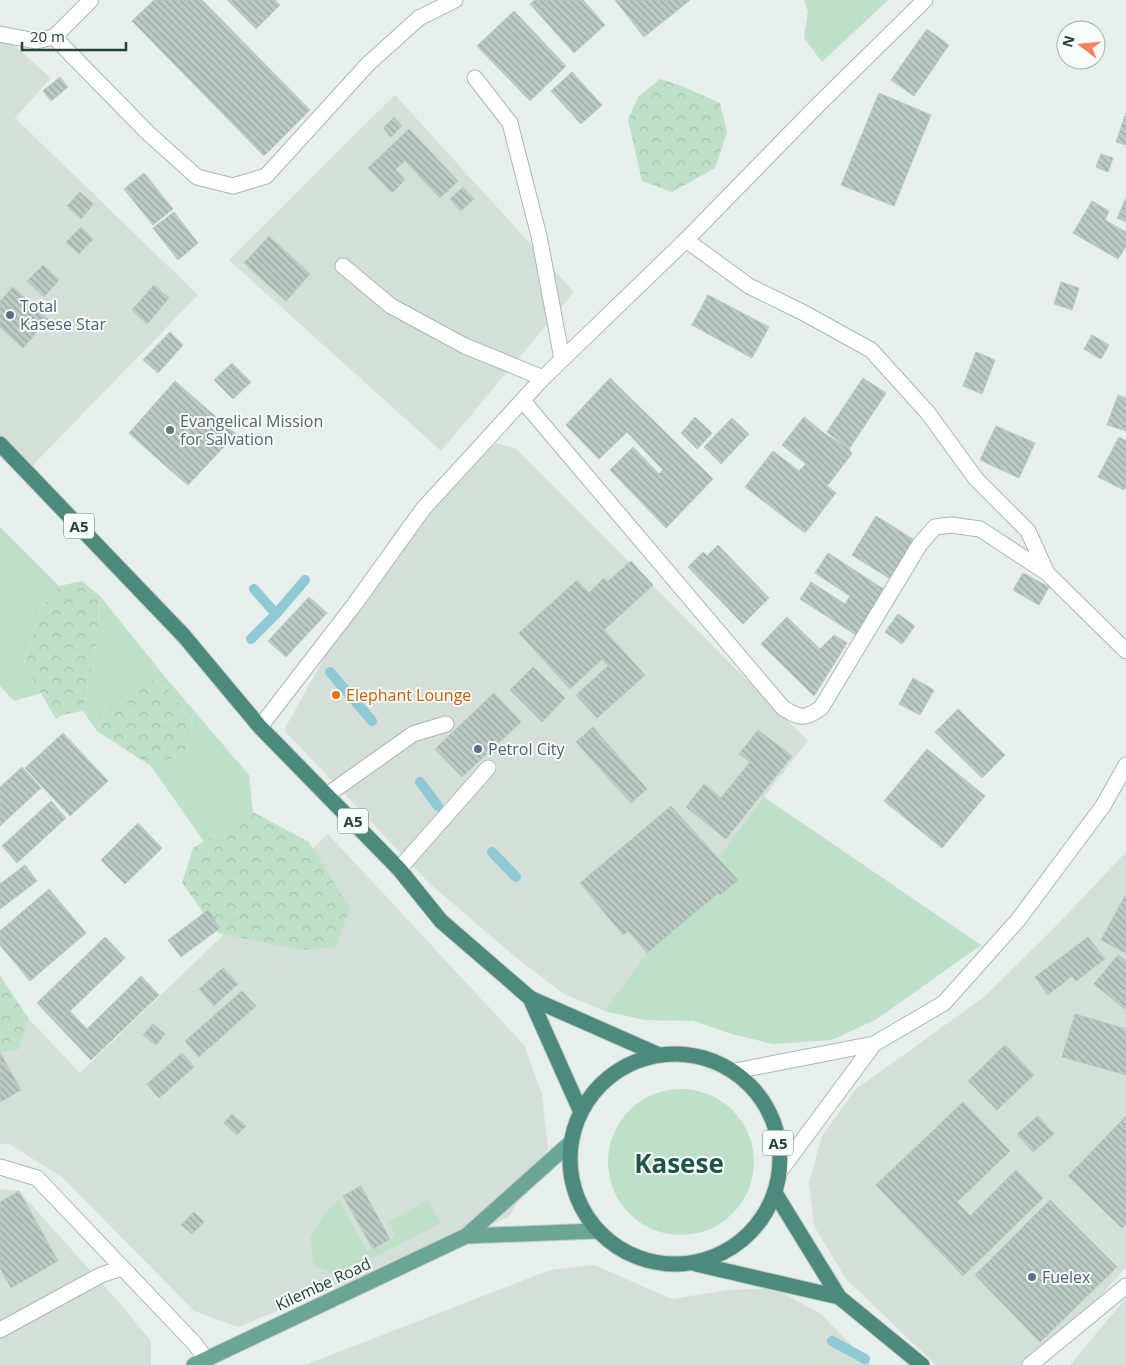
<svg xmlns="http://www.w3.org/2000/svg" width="1126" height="1365" viewBox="0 0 1126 1365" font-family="'Open Sans',sans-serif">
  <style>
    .built { fill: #d4dfda }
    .green { fill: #bfe0c8 }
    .forest { fill: url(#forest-crowns) }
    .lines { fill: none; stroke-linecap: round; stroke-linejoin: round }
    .stream { stroke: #8ec9d4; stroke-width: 10 }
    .building { fill: url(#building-back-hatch); stroke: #b8c9c2 }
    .service-casing { stroke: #a8b8b2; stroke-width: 17 }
    .minor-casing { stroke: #a8b8b2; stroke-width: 17 }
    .primary-casing { stroke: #c2cac8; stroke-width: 17 }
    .trunk-casing { stroke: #c2cac8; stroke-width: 17 }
    .service { stroke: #fff; stroke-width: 15 }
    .minor { stroke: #fff; stroke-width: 15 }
    .primary { stroke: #6aa596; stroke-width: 15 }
    .trunk { stroke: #4c8a7c; stroke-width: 15 }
    .service-dot { fill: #5c6f8a; stroke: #f7fbf9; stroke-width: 2 }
    .worship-dot { fill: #6b7280; stroke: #f7fbf9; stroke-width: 2 }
    .food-dot { fill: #e8710a; stroke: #f7fbf9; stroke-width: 2 }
    .labels { text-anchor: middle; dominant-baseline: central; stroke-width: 4; stroke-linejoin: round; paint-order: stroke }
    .shield { fill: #f7fbf9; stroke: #637a73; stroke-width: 1 }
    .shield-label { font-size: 15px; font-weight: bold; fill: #24423a }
    .service-label { font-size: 16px; fill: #4e5e75; stroke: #f7fbf9; text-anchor: start }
    .worship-label { font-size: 16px; fill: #5b616d; stroke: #f7fbf9; text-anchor: start }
    .food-label { font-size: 16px; fill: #c56008; stroke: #f7fbf9; text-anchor: start }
    .street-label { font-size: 16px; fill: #24423a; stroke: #f7fbf9 }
    .town-label { font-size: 26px; font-weight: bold; fill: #1f5548; stroke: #f7fbf9 }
  </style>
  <defs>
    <pattern id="forest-crowns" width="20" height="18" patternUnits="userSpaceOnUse" patternTransform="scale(1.25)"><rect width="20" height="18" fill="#bfe0c8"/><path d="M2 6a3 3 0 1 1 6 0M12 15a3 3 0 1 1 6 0" fill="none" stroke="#a4c1ad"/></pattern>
    <pattern id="building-back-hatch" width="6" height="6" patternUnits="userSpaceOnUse" patternTransform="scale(1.25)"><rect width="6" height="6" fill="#bbcac4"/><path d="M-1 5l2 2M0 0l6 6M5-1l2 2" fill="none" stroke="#98a6a0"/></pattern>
  </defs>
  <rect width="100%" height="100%" fill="#e6efeb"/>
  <!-- built -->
  <path class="built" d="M0 33 51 78 15 118 198 295 32 466 0 435Z
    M395 95 574 292 441 451 229 260Z
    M496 443 515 448 808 741 764 797 743 882 604 1011 564 994 514 956 429 883 284 730 395 531Z
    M328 834 524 1045 542 1094 548 1148 509 1217 238 1327 194 1311 63 1178 8 1143 0 1145V977L28 1018 80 1073Z
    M1126 852V1267L1040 1365H936L846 1279 814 1226 809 1182 822 1136 856 1089 984 997 1057 925Z
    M0 1189 19 1191 123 1307 151 1341V1365H0Z
    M594 1265 672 1299 727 1290 774 1288 821 1314 871 1365H305L550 1270Z
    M1126 1298V1365H1070Z"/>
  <!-- green -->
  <path class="green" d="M804 0H888L822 62 804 38 808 11Z
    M0 527 59 586 40 610 24 663 41 693 14 701 0 686Z
    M100 596 166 678 249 775 253 812 204 842 151 766 185 754 194 723 167 688 147 677 109 704 97 731 83 711 97 640Z
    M764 797 981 945 877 1019 832 1040 773 1044 735 1035 694 1021 645 1020 604 1011Z
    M608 1162a73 73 0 1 1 146 0a73 73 0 1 1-146 0Z
    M339 1200 367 1251C377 1249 388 1242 395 1235L388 1222 428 1200 441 1223 385 1252 332 1273 314 1266 310 1238 325 1214Z"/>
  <!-- forest -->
  <path class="forest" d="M660 79 682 86 720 103 727 132 715 168 672 192 642 181 628 120 638 97Z
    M82 581 100 596 97 640 83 711 62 715 56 719 24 664 40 610 59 586Z
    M147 677 167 688 194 723 185 754 151 766 97 731 109 704Z
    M253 812 309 842 350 909 336 947 300 950 218 933 182 883 193 848Z
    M0 975 28 1018 19 1049 0 1052Z"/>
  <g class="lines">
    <!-- stream -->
    <path class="stream" d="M254 589 276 614
      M251 639 276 614 305 580
      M330 672 372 721
      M420 782 438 806
      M492 852 516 877
      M832 1341 865 1359"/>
  </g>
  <!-- building -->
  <path class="building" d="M154 0H202L310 110 264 156 132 21Z
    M227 0H275L280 5 256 29Z
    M535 0H583L605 25 574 53 530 4Z
    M615 0H690L644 37Z
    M514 11 566 66 530 101 477 46Z
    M927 29 949 45 914 96 891 80Z
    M572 72 602 105 581 124 551 91Z
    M60 77 68 87 51 101 43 91Z
    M879 93 931 115 894 206 841 185Z
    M1126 113V145L1116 142Z
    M394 117 402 126 391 137 383 128Z
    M409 129 458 181 440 198 405 161 395 169 405 180 392 193 368 168Z
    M1101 154 1113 158 1108 172 1096 167Z
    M144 173 173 209 153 225 124 189Z
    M463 187 474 199 461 211 450 199Z
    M80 192 93 204 81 219 67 206Z
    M1126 198V222L1117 218Z
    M1092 201 1109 211 1105 220 1126 232V246L1118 259 1073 233Z
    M174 212 198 243 178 260 153 228Z
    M81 227 93 239 79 254 66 242Z
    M269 236 310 274 286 301 244 263Z
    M43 265 59 280 44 297 27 281Z
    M1061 282 1079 288 1072 310 1054 304Z
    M154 285 169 298 147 324 132 310Z
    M13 287 48 319 23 348 0 327V301Z
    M708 295 769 327 752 358 692 325Z
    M170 332 183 345 158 373 143 360Z
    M1092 335 1109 345 1101 359 1084 349Z
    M976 352 995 360 982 394 963 386Z
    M232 363 251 382 233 399 214 380Z
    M610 378 713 479 666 528 610 470 633 447 659 474 663 470 627 432 599 459 566 425Z
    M863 378 886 393 849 449 827 432Z
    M175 381 208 410 181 439 190 447 170 470 129 433Z
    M1118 395 1126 398V431L1107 425Z
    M208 410 236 434 188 485 170 470 190 447 181 439Z
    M695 417 712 433 697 449 681 433Z
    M804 417 825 434 849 449 852 454 827 486 836 493 805 533 745 487 773 451 799 471 806 464 782 445Z
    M732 418 749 434 721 464 704 447Z
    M996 426 1035 443 1019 478 980 460Z
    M1119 437 1126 441V487L1124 490 1098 477Z
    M876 516 916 541 892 580 852 555Z
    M718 545 769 598 743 624 688 567 703 552 707 556Z
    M828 553 885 590 856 635 800 599 811 582 845 604 850 596 815 573Z
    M631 561 653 585 604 630 645 675 597 718 576 695 608 666 602 659 570 689 519 633 577 580 589 593 604 578 607 582Z
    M1023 573 1049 587 1039 605 1013 590Z
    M309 597 327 613 286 657 268 641Z
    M898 614 915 626 902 644 885 632Z
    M787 617 820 649 834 635 847 643 814 696 761 644Z
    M533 667 565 698 542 722 510 690Z
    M913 678 934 690 920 715 899 704Z
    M494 693 521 722 462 777 435 749Z
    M958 709 1005 755 982 778 935 732Z
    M593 727 647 789 631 803 576 742Z
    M758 730 792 756 726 839 686 807 704 784 721 798 750 762 739 754Z
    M63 733 108 781 70 816 25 768Z
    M927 749 985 796 942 848 884 801Z
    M22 767 41 788 0 826V787Z
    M51 801 66 818 17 863 2 846Z
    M671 806 738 880 720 895 718 893 647 953 628 931 623 935 580 883Z
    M138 823 162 848 125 884 101 860Z
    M25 865 37 881 0 909V884Z
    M49 889 86 933 30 981 0 945V931Z
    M1126 894V953L1101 940Z
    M208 910 220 928 181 957 168 940Z
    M105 937 125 958 70 1011 87 1029 141 976 159 995 91 1060 37 1003Z
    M1088 937 1105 959 1076 981 1072 976 1048 995 1035 977Z
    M1118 955 1126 961V1010L1094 984Z
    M223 968 238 984 214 1006 199 989Z
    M242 991 256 1006 199 1057 185 1041Z
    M1075 1014 1126 1029V1075L1062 1057Z
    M153 1024 165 1034 156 1045 143 1035Z
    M1005 1045 1034 1075 997 1110 968 1081Z
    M0 1053 21 1090 0 1102Z
    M182 1053 194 1067 159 1098 147 1084Z
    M963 1102 1010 1151 957 1202 970 1216 1016 1170 1043 1198 963 1276 876 1185Z
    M232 1114 246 1126 237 1135 224 1123Z
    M1038 1116 1054 1134 1033 1152 1017 1134Z
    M1126 1116V1224L1122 1228 1068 1176Z
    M361 1186 390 1239 373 1249 343 1196Z
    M19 1191 58 1261 11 1288 0 1268V1202Z
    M1050 1200 1117 1267 1040 1342 975 1275Z
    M194 1212 204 1222 192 1234 181 1225Z"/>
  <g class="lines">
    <defs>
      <path id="service" d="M0 34 36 41 54 37 91 0
        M54 37 148 133 197 177 233 186 266 176 368 64 419 18 455 0
        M475 78 510 123 539 236 562 359
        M686 240 749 286 804 313 871 350 928 413 976 479 1028 531 1047 573
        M343 266 391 306 465 346 543 378
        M327 795 413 734 446 724
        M399 869 488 768
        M0 1167 37 1178 194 1343 206 1359
        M0 1330 101 1275 122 1268"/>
      <path id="minor" d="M523 401 783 708C800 718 804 720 821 708L920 544 935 527 951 525 980 529 1047 573 1126 651
        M260 727 354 605 423 509 543 378 686 240 818 105 925 0
        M735 1071 874 1044 944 1003 1018 920 1103 806 1126 765
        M780 1171 874 1044
        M1030 1365 1126 1286"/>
      <path id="primary" d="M466 1236 596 1231
        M194 1365 466 1236 569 1144"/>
      <path id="trunk" d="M0 444 184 636 260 727 399 869 441 921 530 998 657 1054
        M530 998 580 1110
        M570 1159a105 105 0 1 1 210 0a105 105 0 1 1-210 0Z
        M775 1193 839 1297 922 1365
        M696 1264 839 1297"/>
    </defs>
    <!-- service casing -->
    <use href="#service" class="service-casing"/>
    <!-- minor casing -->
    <use href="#minor" class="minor-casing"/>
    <!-- primary casing -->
    <use href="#primary" class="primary-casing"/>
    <!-- trunk casing -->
    <use href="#trunk" class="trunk-casing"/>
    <!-- service -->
    <use href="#service" class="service"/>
    <!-- minor -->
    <use href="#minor" class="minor"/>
    <!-- primary -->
    <use href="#primary" class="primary"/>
    <!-- trunk -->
    <use href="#trunk" class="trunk"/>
  </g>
  <!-- markers -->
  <g class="service-dot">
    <circle cx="10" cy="315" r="5"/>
    <circle cx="478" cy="749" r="5"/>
    <circle cx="1032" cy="1277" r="5"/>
  </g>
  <circle class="worship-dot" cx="170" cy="430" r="5"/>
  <circle class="food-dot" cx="336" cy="695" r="5"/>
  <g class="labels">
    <!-- shield labels -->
    <g class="shield">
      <rect x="64" y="513.5" width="30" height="25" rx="4"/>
      <rect x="338" y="808.5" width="30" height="25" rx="4"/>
      <rect x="763" y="1130.5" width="30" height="25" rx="4"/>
    </g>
    <g class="shield-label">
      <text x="79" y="526">A5</text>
      <text x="353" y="821">A5</text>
      <text x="778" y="1143">A5</text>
    </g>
    <!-- service labels -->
    <g class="service-label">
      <text x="20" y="306">Total<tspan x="20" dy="18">Kasese Star</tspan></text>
      <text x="488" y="749">Petrol City</text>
      <text x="1042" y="1277">Fuelex</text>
    </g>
    <!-- worship labels -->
    <g class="worship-label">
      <text x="180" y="421">Evangelical Mission<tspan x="180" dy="18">for Salvation</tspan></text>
    </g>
    <!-- food labels -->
    <g class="food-label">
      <text x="346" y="695">Elephant Lounge</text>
    </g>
    <!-- street labels -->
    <g class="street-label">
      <text transform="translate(323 1284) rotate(-25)">Kilembe Road</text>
    </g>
    <!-- town labels -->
    <g class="town-label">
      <text x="679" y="1163">Kasese</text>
    </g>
  </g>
  <!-- north arrow -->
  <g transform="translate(1081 45) rotate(286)"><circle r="24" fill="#f7fbf9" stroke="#a3b1ad"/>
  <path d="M0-4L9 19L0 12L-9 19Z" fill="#f4845f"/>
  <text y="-8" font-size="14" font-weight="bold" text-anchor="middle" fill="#24423a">N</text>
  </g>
  <!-- scale -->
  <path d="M22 42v8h104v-8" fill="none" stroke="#24423a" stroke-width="2.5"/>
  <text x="30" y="42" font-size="15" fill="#24423a" stroke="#f7fbf9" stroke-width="4" paint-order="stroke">20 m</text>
</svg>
